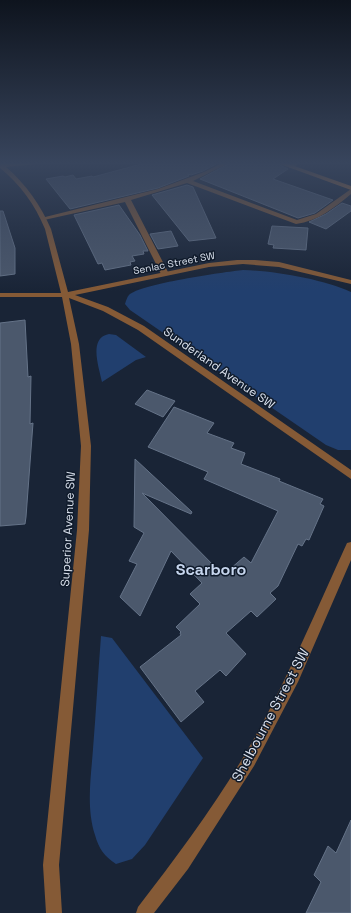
<svg xmlns="http://www.w3.org/2000/svg" width="351" height="913" viewBox="0 0 351 913" font-family="'Space Grotesk',sans-serif">
  <style>
    .green { fill: #213f6e }
    .building { fill: #4b586c; stroke: #657388 }
    .lines { fill: none; stroke-linecap: round; stroke-linejoin: round }
    .service { fill: #855a36; fill-rule: evenodd }
    .minor { fill: #855a36; fill-rule: evenodd }
    .secondary { fill: #bd783a; fill-rule: evenodd }
    .labels { text-anchor: middle; dominant-baseline: central; stroke-width: 3; stroke-linejoin: round; paint-order: stroke }
    .far-street-label { font-size: 10px; fill: #dbe2ee; stroke: #101b2b }
    .street-label { font-size: 12px; fill: #dbe2ee; stroke: #101b2b }
    .near-street-label { font-size: 14px; fill: #dbe2ee; stroke: #101b2b }
    .district-label { font-size: 16px; font-weight: bold; fill: #c7d6ee; stroke: #101b2b }
  </style>
  <rect width="100%" height="100%" fill="#192436"/>
  <!-- green -->
  <path class="green" d="M243 270C275 271 322 279 351 292V450H338L326 445 130 310 125 304C126 301 127 297 129 295 140 284 224 272 243 270Z
    M109 334 116 335 146 357 136 360 102 382C99 367 88 338 109 334Z
    M101 636 112 638 203 758 145 845 132 859 116 864C104 856 99 849 95 835 86 808 91 777 93 749 96 712 98 674 101 636Z"/>
  <!-- building -->
  <path class="building" d="M145 163H218L203 171 191 175 188 174 189 176 158 188 70 209 46 179 63 176 65 177 73 175 76 179 92 176 93 177Z
    M230 163H276L288 169 273 179 333 200 315 213 298 218 200 179Z
    M187 185 193 187 216 238 189 241 152 195Z
    M342 203 351 206V211L326 229 309 222 326 214Z
    M119 205 140 235 148 251H143L144 254 132 256 135 261 130 262 131 265 105 270 102 263 98 264 74 215Z
    M0 211H3L15 248V274L0 276Z
    M272 226 308 228 306 250 273 248 274 245 268 244Z
    M171 231 178 246 158 249 150 234Z
    M25 320 28 377 31 376 30 424 33 423 26 517 25 524 0 526V323Z
    M147 390 175 401 163 417 135 404Z
    M174 407 214 423 207 433 234 443 231 448 245 453 241 464 280 479 279 481 323 499 320 504 324 506 309 540 306 539 302 546 298 544 278 586 270 593 276 599 257 617 251 611 226 633 246 654 226 676 220 670 195 691 204 702 181 722 140 667 181 635 180 633 181 632 176 627 200 604 190 594 202 583 171 551 140 616 120 597 137 564 129 561 144 533 134 527 135 459 192 512 191 514 142 493 223 575 244 557 251 563 278 511 204 479 208 472 148 447Z
    M351 820V913H306L321 882 314 875 328 846 336 853Z"/>
  <g class="lines">
    <!-- service -->
    <path class="service" d="M222 163H229L193 181 297 220 316 214 351 189V194C334 208 318 221 296 224L187 183 131 200 169 274 165 276 161 274 125 202 44 220 41 218 158 189 204 172Z
      M293 163H299L293 168H289V166Z"/>
    <!-- minor -->
    <path class="minor" d="M0 163H46L6 167C26 184 41 206 51 229L68 292 209 263 237 260H255L279 262 351 280V284L279 267 243 264 209 267 75 295 108 307 144 326 351 470V479L138 330 103 311 69 298 79 344 91 446 89 530 59 865 62 913H46L43 865 77 530 81 446 71 344 62 297H0V293H61L45 229C35 205 20 184 0 168Z
      M351 542V560L298 682 254 766 188 869 154 913H136L138 907C175 859 213 808 244 756 284 688 314 615 347 543Z"/>
    <!-- secondary -->
    <path class="secondary" d="M277 163H286L351 186V190Z"/>
  </g>
  <!-- sky -->
  <linearGradient id="sky" x2="0" y2="1"><stop stop-color="#0e141e"/><stop offset="0.56" stop-color="#38455d"/><stop offset="1" stop-color="#38455d" stop-opacity="0"/></linearGradient>
  <rect width="351" height="291" fill="url(#sky)"/>
  <g class="labels">
    <!-- far-street labels -->
    <g class="far-street-label">
      <text transform="translate(174 263) rotate(-11)">Senlac Street SW</text>
    </g>
    <!-- street labels -->
    <g class="street-label">
      <text transform="translate(219 368) rotate(35)">Sunderland Avenue SW</text>
      <text transform="translate(68 529) rotate(-87)">Superior Avenue SW</text>
    </g>
    <!-- near-street labels -->
    <g class="near-street-label">
      <text transform="translate(270 715) rotate(-62)">Shelbourne Street SW</text>
    </g>
    <!-- district labels -->
    <g class="district-label">
      <text x="211" y="569">Scarboro</text>
    </g>
  </g>
</svg>
